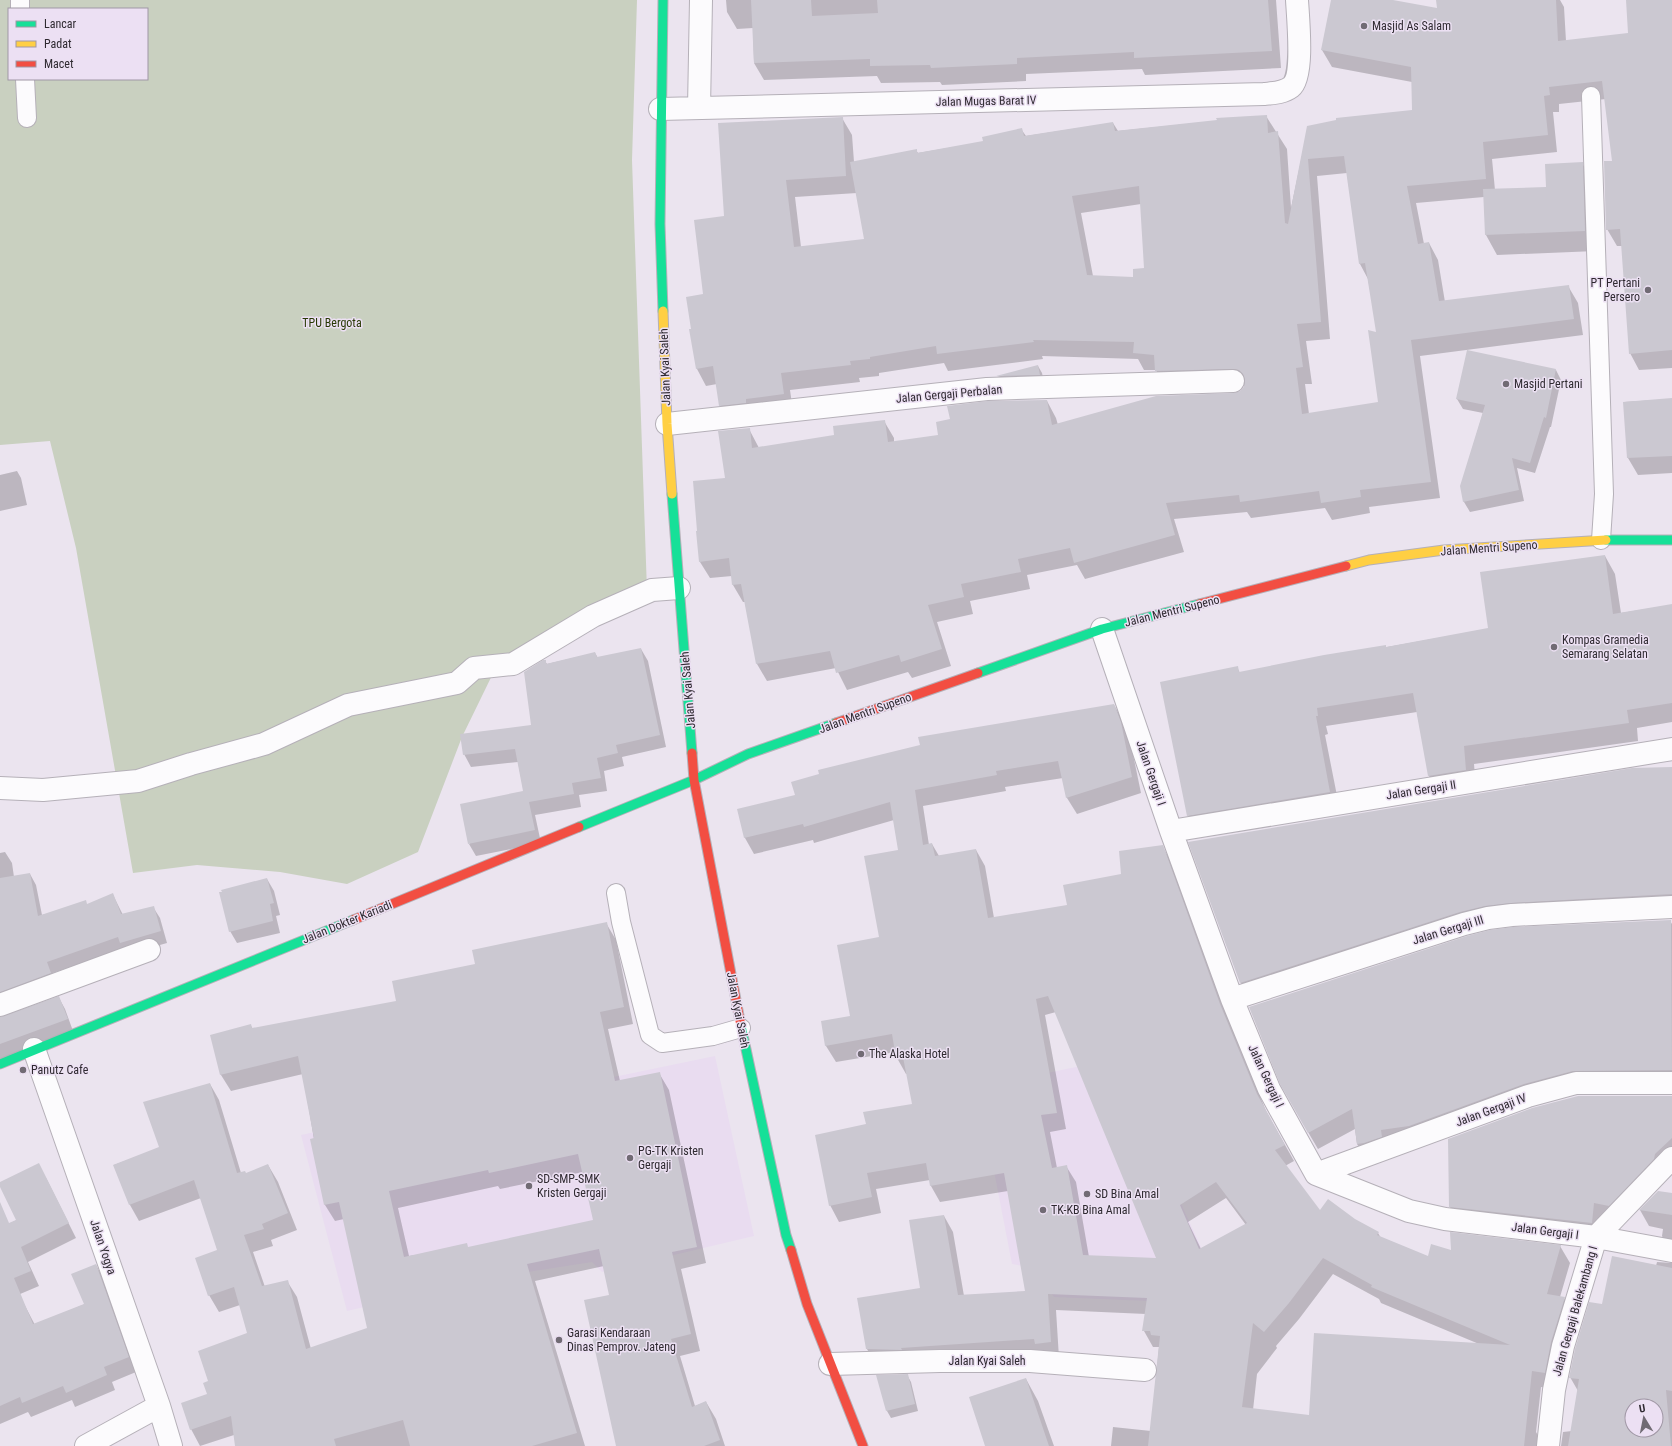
<svg xmlns="http://www.w3.org/2000/svg" width="1672" height="1446" viewBox="0 0 1672 1446" font-family="'Roboto Condensed',sans-serif">
  <style>
    .built { fill: #e9dcf0 }
    .green { fill: #c9d0c0; fill-rule: evenodd }
    .shadow { fill: #0003; fill-rule: evenodd }
    .building { fill: #cbc8d1; fill-rule: evenodd }
    .lines { fill: none; stroke-linecap: round; stroke-linejoin: round }
    .lane-casing { stroke: #b5b0b8; stroke-width: 20 }
    .street-casing { stroke: #b5b0b8; stroke-width: 24 }
    .fast-casing { stroke: #b5b0b8; stroke-width: 11 }
    .slow-casing { stroke: #b5b0b8; stroke-width: 11 }
    .jam-casing { stroke: #b5b0b8; stroke-width: 11 }
    .lane { stroke: #fcfbfd; stroke-width: 18 }
    .street { stroke: #fcfbfd; stroke-width: 22 }
    .fast { stroke: #16e098; stroke-width: 9 }
    .slow { stroke: #ffcf43; stroke-width: 9 }
    .jam { stroke: #f24e42; stroke-width: 9 }
    .poi-dot { fill: #716b74; stroke: #ece0f3; stroke-width: 1.5 }
    .labels { text-anchor: middle; dominant-baseline: central; stroke-width: 3; stroke-linejoin: round; paint-order: stroke }
    .poi-label { font-size: 12px; fill: #2f2a31; stroke: #ece0f3; text-anchor: start }
    .street-label { font-size: 12px; fill: #2f2a31; stroke: #ece0f3 }
    .park-label { font-size: 12px; fill: #273903; stroke: #ece0f3 }
  </style>
  <rect width="100%" height="100%" fill="#ebe4ef"/>
  <!-- built -->
  <path class="built" d="M715 1056 754 1236 602 1272 592 1262 489 1278 347 1311 301 1135 468 1100 527 1095Z
    M1118 1058 1139 1113 1212 1271 1173 1302 1054 1297 1035 1268 1012 1264 978 1088Z"/>
  <!-- green -->
  <path class="green" d="M0 0H637L632 160 647 591 500 659 462 737 418 852 347 884 280 872 197 865 133 873 76 548 50 441 0 445ZM9 9H147V79H9Z"/>
  <!-- shadow -->
  <path class="shadow" d="M726 0H1276L1281 68 1145 75 1142 69 1026 74V81L942 85 940 82 881 83 877 76 764 80 754 63 753 28 737 29 727 12Z
    M1332 0H1388L1438 9 1437 0H1560L1564 7 1566 41 1630 34 1627 0H1672V368L1639 370 1630 353 1622 246H1617L1607 229 1614 162 1606 99 1559 104V112H1553L1557 152 1492 159 1495 190 1547 188 1582 163 1594 183 1596 251 1497 255 1486 235 1484 197 1416 203 1424 244 1429 243 1438 260 1445 302 1568 286 1578 303 1583 335 1420 356 1440 498 1369 507 1370 513 1332 520 1325 508 1251 518 1247 512 1174 519 1184 552 1085 579 1077 565 1027 575 1030 589 970 601 973 614 937 622 951 666 912 678 908 672 847 690 836 668 767 681 757 664 745 602H743L733 585 732 576 710 578 700 562 726 478 749 429 759 448 835 436 884 421 894 438V442L939 436 1047 401 1056 418 1058 425 1234 394 1240 392 1245 386 1166 388 1156 370H1144L1138 359 1042 356 1043 359 948 371 944 363 879 373V376L859 378 860 382 790 390 793 411 729 422 720 405 717 384 706 386 697 369 693 330 704 295 725 217 842 118 852 135 854 162 916 150 918 153 984 142 1021 129 1026 136 1113 123 1118 131 1266 116 1287 149 1291 208 1308 127 1413 111 1412 82 1332 67 1322 50ZM1347 173 1360 264 1368 279 1378 333 1379 403 1309 414 1305 384H1312L1306 341 1330 339 1317 176ZM857 193 865 240 801 247 795 197ZM1141 204 1145 269 1134 278 1093 276 1081 213Z
    M1038 366 1042 373 1044 382 1001 383 997 377Z
    M1556 370 1561 380 1551 427H1550L1535 473 1517 468 1524 501 1470 512 1464 502 1461 486 1483 413 1463 409 1457 399Z
    M1672 399V473L1638 475 1628 458 1624 402Z
    M17 471 21 478 27 505 0 511V475Z
    M1605 556 1615 574 1621 613 1672 605V722L1637 728 1638 741 1474 764 1476 788 1439 794 1429 776 1417 712 1326 726 1328 734 1325 735 1340 811 1198 834 1188 815 1237 667 1240 673 1489 629Z
    M641 649 648 661 666 747 622 757 624 766 604 771 607 791 579 795 581 807 535 815 541 843 476 856 469 844 524 792 518 762 471 767 464 754 532 725 545 661 547 664 595 653 598 658Z
    M1114 705 1123 721 1130 740 1141 793 1077 814 1067 798 1063 778 1005 787 1006 791 923 806 929 845 932 844 939 856 976 850 985 866 994 918 1068 906 1123 875 1162 846 1172 863 1229 1021 1266 1111 1294 1161 1285 1166 1320 1212 1355 1220 1378 1233 1381 1238 1428 1257 1452 1251 1560 1246 1570 1263 1560 1297 1564 1298 1573 1315 1554 1389 1541 1387 1536 1432 1544 1446H1111L1113 1427 1151 1431 1159 1347H1153L1144 1331 1146 1314 1056 1310 1059 1358 876 1365 867 1349 859 1299 921 1289 944 1216 953 1232 964 1296 1026 1292 1008 1191 940 1202 931 1186 930 1180 876 1189 881 1213 839 1222 830 1205 867 1125 914 1105 907 1074H906L897 1058 896 1052 836 1062 826 1046 822 1022 851 1017 880 938 899 850 894 820 814 843 813 840 754 854 745 838 738 810 796 796ZM1056 1012 1158 1260 1089 1257 1076 1182 1066 1166 1057 1168 1050 1132 1066 1129 1045 1015ZM1226 1198 1246 1225 1201 1249 1188 1222ZM1333 1274 1379 1299 1381 1303 1479 1344 1310 1416 1253 1410 1257 1374 1277 1348 1276 1346 1299 1319Z
    M1672 768V913L1497 924 1251 1001 1241 983 1190 843Z
    M5 852 12 863 14 877 30 874 36 885 42 915 87 905 113 895 123 915 153 907 160 918 167 943 128 954 124 948 53 973 57 984 0 1006V853Z
    M267 879 274 891 280 915 276 916 280 933 237 943 230 931Z
    M1670 921 1672 924V1076L1565 1077 1367 1160 1357 1144 1355 1129 1318 1149 1308 1132Z
    M606 923 616 940 633 1024 608 1029 620 1081 659 1073 669 1090 706 1263 681 1269 700 1351 680 1356 695 1406 706 1402 716 1419 725 1446H617L610 1295 604 1266 535 1281 585 1446H236L234 1435 200 1446 191 1429 208 1395 209 1382 248 1334 240 1305 219 1312 209 1295 218 1251 201 1198 139 1221 130 1205 114 1165 160 1148 210 1084 219 1100 241 1173 246 1174 268 1165 278 1182 297 1230 271 1240 273 1246 253 1252 265 1287 287 1281 297 1297 311 1349 369 1329 344 1219 335 1221 325 1205 303 1074 231 1091 221 1075 211 1036 251 1026 253 1029 397 1002 476 965ZM583 1172 594 1221 468 1248 409 1256 398 1208 498 1186 500 1189Z
    M59 998 65 1009 73 1031 0 1065V1018Z
    M1672 1101V1157L1616 1218 1601 1216 1599 1236 1458 1220 1450 1207Z
    M46 1178 76 1238 28 1262 39 1286 6 1300 0 1290V1228L17 1220 0 1183Z
    M1658 1192 1672 1194V1253L1662 1236 1663 1229 1649 1226 1640 1210Z
    M1657 1262 1672 1263V1446H1561L1563 1432 1572 1431 1578 1391 1570 1377 1603 1305 1656 1266ZM1632 1406H1656V1430H1632Z
    M96 1265 104 1280 136 1372 112 1382 115 1390 75 1407 72 1400 31 1417 28 1412 0 1424V1311L22 1300 35 1325 85 1304Z
    M907 1375 911 1382 918 1411 891 1418 887 1411 878 1376Z
    M1026 1379 1038 1401 1054 1446H986Z"/>
  <!-- building -->
  <path class="building" d="M751 0H811L812 16 878 13 877 0H1268L1272 51 1134 58V52L1017 58V64L931 68 930 65 870 66V59L754 63Z
    M1331 0H1393L1437 8 1436 0H1556L1558 41 1628 33 1626 0H1672V350L1629 354 1620 229 1606 230 1604 161H1612L1602 81 1549 87 1550 95 1544 96 1548 135 1483 142 1486 179 1407 186 1418 244 1429 242 1439 301 1569 285 1574 319 1411 340 1431 482 1360 490 1361 497 1321 503 1319 491 1240 502 1239 495 1166 503 1175 535 1074 563 1070 548 1018 559 1021 572 961 584 964 597 928 605 942 649 901 662 899 655 836 673 830 651 756 664 741 584 732 585 729 558 699 562 696 531H697L693 481 725 478 718 431 750 428 752 448 834 435 833 426 885 420 888 442 938 435 936 422 950 419 947 406 988 401 1047 400 1052 425 1156 396 1234 393 1240 391 1244 387 1245 380 1243 374 1239 370 1233 369 1155 371 1154 355 1133 353 1134 342 1033 340 1034 342 937 354 936 346 870 357V359L850 361 851 365 781 373 784 394 746 399V403L719 406 713 366 696 369 689 329H691L686 297 703 294 694 220 724 216 718 123 843 117 846 176 786 180 794 247 864 239 850 162 917 149V153L983 141 982 137 1022 128 1024 136 1113 122 1115 131 1217 120 1216 118 1267 115 1268 133 1278 131 1285 223 1288 224 1307 126 1336 120V118L1412 110 1411 67 1321 50ZM1344 156 1359 264 1365 263 1376 332 1368 330 1378 402 1302 414 1296 368 1303 367 1297 324 1321 322 1308 159ZM1139 186 1144 268 1133 269V277L1087 275 1072 196Z
    M1583 162 1585 231 1485 235 1483 189 1546 187 1545 164Z
    M1467 350 1556 369 1546 418 1544 417 1530 463 1512 458 1519 490 1463 502 1460 486 1485 405 1456 399Z
    M1038 365 1040 375 996 376Z
    M1672 398V456L1627 458 1623 402Z
    M1605 555 1613 614 1672 604V703L1627 710 1629 723 1464 746 1466 770 1428 776 1413 693 1317 708 1318 716H1316L1330 792 1187 816 1160 682 1238 666 1239 672 1324 655 1386 645V647L1488 628 1480 572Z
    M641 648 660 735 616 745 618 753 597 758 601 778 572 783 574 794 529 802 535 830 468 844 460 804 523 791 515 749 463 755 460 734 531 725 524 672 543 660H546V664L595 652 597 657Z
    M1114 704 1121 722 1132 777 1066 798 1058 761 996 771 997 775 915 790 923 845 932 843 935 856 976 849 988 918 1067 905 1063 885 1121 874 1119 851 1163 845 1220 1004 1257 1094 1285 1145 1275 1150 1320 1210 1328 1199 1355 1219 1379 1232 1377 1235 1428 1256 1431 1244 1451 1250 1450 1232 1561 1245 1547 1294 1565 1297 1551 1342 1545 1373 1532 1371 1524 1446H1148L1160 1336 1151 1335 1150 1331H1142L1147 1298 1048 1294 1051 1342 1035 1344 1034 1339 901 1348 902 1350 866 1349 857 1298 920 1288 909 1220 944 1215 958 1295 1025 1291 1004 1173 930 1186 926 1163 867 1173 872 1197 829 1206 815 1135 866 1124 863 1112 912 1104 903 1057 896 1058 892 1034 825 1046 821 1021 850 1016 837 945 879 937 864 856 898 850 890 802 804 827 803 824 744 838 737 809 795 795 791 782 819 774 818 770 920 745 918 737ZM1048 996 1094 1108 1156 1258 1083 1255 1067 1165 1052 1168 1041 1115 1057 1113 1036 999ZM1216 1182 1247 1223 1199 1249 1180 1205ZM1323 1258 1372 1285 1371 1287 1510 1345 1314 1333 1309 1415 1242 1407 1253 1323 1264 1332 1289 1303Z
    M1672 767V894L1511 903 1485 906 1460 912 1240 983 1188 842 1632 768Z
    M30 873 38 916 86 900 87 904 113 893 121 914 154 906 161 931 120 943 118 937 47 962 51 973 0 992V878Z
    M267 878 274 903 270 904 273 921 229 932 219 892H222L221 890Z
    M1671 920 1672 1070 1573 1071 1524 1084 1409 1126 1381 1130 1382 1137 1364 1143 1357 1144 1352 1109 1308 1133 1280 1084 1249 1007 1467 936 1490 930 1513 927Z
    M607 922 624 1007 600 1012 615 1081 660 1072 697 1247 672 1252 691 1334 671 1339 692 1407 706 1401 720 1440 704 1446H616L584 1300 609 1295 599 1249 527 1264 577 1433 532 1446H410L403 1420 334 1439 336 1446H235L231 1416 190 1430 181 1403 207 1394 203 1383 208 1381 198 1351 247 1333 234 1287 208 1296 195 1258 217 1250 194 1180 129 1205 113 1165 159 1147 143 1102 210 1083 237 1173 245 1171 246 1173 268 1164 288 1213 262 1224 264 1229 244 1235 262 1286 288 1280 306 1349 367 1328 339 1202 324 1205 310 1139 314 1138 298 1056 220 1075 210 1035 251 1024 252 1028 396 1001 392 981 475 964 472 950ZM578 1154 593 1220 468 1247 467 1243 404 1257 389 1191 488 1170 489 1173Z
    M59 996 68 1019 0 1044V1017Z
    M1578 1096H1672V1138L1655 1154 1654 1159 1609 1206 1594 1203 1592 1223 1449 1207 1448 1139 1532 1108Z
    M39 1163 69 1223 21 1247 31 1271 14 1278 33 1324 84 1304 71 1274 96 1264 129 1357 104 1367 107 1375 66 1393 63 1386 22 1403 20 1397 0 1406V1202L9 1223 16 1220 0 1187V1182Z
    M1658 1191 1672 1193V1215L1639 1210Z
    M1612 1256 1672 1268V1391L1666 1390 1671 1446H1568L1579 1379 1569 1378 1575 1349 1589 1302 1602 1304ZM1632 1406H1656V1430H1632Z
    M908 1374 915 1404 886 1411 876 1375Z
    M1026 1378 1049 1446H985L969 1397Z"/>
  <g class="lines">
    <defs>
      <path id="lane" d="M20 0V9
        M25 79 27 118
        M1591 96 1604 494 1601 540
        M616 893 621 922 650 1035 662 1043 713 1036 741 1028"/>
      <path id="street" d="M699 108 701 0
        M660 109 1264 94C1273 93 1283 93 1291 87 1304 77 1298 18 1297 0
        M667 424 987 389 1233 381
        M1102 629 1171 831 1232 999 1269 1089 1316 1174 1409 1211 1445 1219 1596 1237 1672 1251
        M0 788 43 790 138 781 191 764 264 744 348 705 457 683 474 668 513 664 593 616 652 590 679 588
        M1171 831 1672 749
        M1232 999 1464 924 1488 918 1512 915 1672 907
        M0 1005 149 950
        M34 1049 159 1406 171 1446
        M1316 1174 1528 1096 1576 1083H1672
        M830 1364 940 1361H1030L1145 1370
        M86 1446 159 1406
        M1548 1446 1554 1390 1563 1346 1596 1237 1672 1158"/>
      <path id="fast" d="M663 0 660 224 663 311
        M672 494 692 753
        M1606 540H1672
        M978 673 1102 629 1199 604
        M579 827 694 780 748 754 836 723
        M741 1026 786 1235 791 1250
        M0 1064 353 920"/>
      <path id="slow" d="M663 311 667 424 672 494
        M1346 566 1369 560 1444 550 1606 540"/>
      <path id="jam" d="M1199 604 1346 566
        M836 723 978 673
        M692 753 694 780 741 1026
        M353 920 579 827
        M791 1250 807 1304 863 1446"/>
    </defs>
    <!-- lane casing -->
    <use href="#lane" class="lane-casing"/>
    <!-- street casing -->
    <use href="#street" class="street-casing"/>
    <!-- fast casing -->
    <use href="#fast" class="fast-casing"/>
    <!-- slow casing -->
    <use href="#slow" class="slow-casing"/>
    <!-- jam casing -->
    <use href="#jam" class="jam-casing"/>
    <!-- lane -->
    <use href="#lane" class="lane"/>
    <!-- street -->
    <use href="#street" class="street"/>
    <!-- fast -->
    <use href="#fast" class="fast"/>
    <!-- slow -->
    <use href="#slow" class="slow"/>
    <!-- jam -->
    <use href="#jam" class="jam"/>
  </g>
  <!-- markers -->
  <g class="poi-dot">
    <circle cx="1364" cy="26" r="4"/>
    <circle cx="1648" cy="290" r="4"/>
    <circle cx="1506" cy="384" r="4"/>
    <circle cx="1554" cy="647" r="4"/>
    <circle cx="861" cy="1054" r="4"/>
    <circle cx="23" cy="1070" r="4"/>
    <circle cx="630" cy="1158" r="4"/>
    <circle cx="529" cy="1186" r="4"/>
    <circle cx="1087" cy="1194" r="4"/>
    <circle cx="1043" cy="1210" r="4"/>
    <circle cx="559" cy="1340" r="4"/>
  </g>
  <g class="labels">
    <!-- poi labels -->
    <g class="poi-label">
      <text x="1372" y="26">Masjid As Salam</text>
      <text x="1640" y="283" text-anchor="end">PT Pertani<tspan x="1640" dy="14">Persero</tspan></text>
      <text x="1514" y="384">Masjid Pertani</text>
      <text x="1562" y="640">Kompas Gramedia<tspan x="1562" dy="14">Semarang Selatan</tspan></text>
      <text x="869" y="1054">The Alaska Hotel</text>
      <text x="31" y="1070">Panutz Cafe</text>
      <text x="638" y="1151">PG-TK Kristen<tspan x="638" dy="14">Gergaji</tspan></text>
      <text x="537" y="1179">SD-SMP-SMK<tspan x="537" dy="14">Kristen Gergaji</tspan></text>
      <text x="1095" y="1194">SD Bina Amal</text>
      <text x="1051" y="1210">TK-KB Bina Amal</text>
      <text x="567" y="1333">Garasi Kendaraan<tspan x="567" dy="14">Dinas Pemprov. Jateng</tspan></text>
    </g>
    <!-- street labels -->
    <g class="street-label">
      <text transform="translate(986 101) rotate(-1)">Jalan Mugas Barat IV</text>
      <text transform="translate(665 367) rotate(-92)">Jalan Kyai Saleh</text>
      <text transform="translate(949 394) rotate(-5)">Jalan Gergaji Perbalan</text>
      <text transform="translate(1489 548) rotate(-4)">Jalan Mentri Supeno</text>
      <text transform="translate(1172 611) rotate(-14)">Jalan Mentri Supeno</text>
      <text transform="translate(688 690) rotate(-95)">Jalan Kyai Saleh</text>
      <text transform="translate(865 713) rotate(-20)">Jalan Mentri Supeno</text>
      <text transform="translate(1151 773) rotate(71)">Jalan Gergaji I</text>
      <text transform="translate(1421 790) rotate(-9)">Jalan Gergaji II</text>
      <text transform="translate(347 922) rotate(-22)">Jalan Dokter Kariadi</text>
      <text transform="translate(1448 930) rotate(-17)">Jalan Gergaji III</text>
      <text transform="translate(738 1010) rotate(79)">Jalan Kyai Saleh</text>
      <text transform="translate(1266 1076) rotate(65)">Jalan Gergaji I</text>
      <text transform="translate(1491 1110) rotate(-20)">Jalan Gergaji IV</text>
      <text transform="translate(1545 1231) rotate(7)">Jalan Gergaji I</text>
      <text transform="translate(103 1247) rotate(71)">Jalan Yogya</text>
      <text transform="translate(1575 1311) rotate(-74)">Jalan Gergaji Balekambang I</text>
      <text x="987" y="1361">Jalan Kyai Saleh</text>
    </g>
    <!-- park labels -->
    <g class="park-label">
      <text x="332" y="323">TPU Bergota</text>
    </g>
  </g>
  <!-- legend -->
  <rect x="8" y="8" width="140" height="72" fill="#ece0f3" stroke="#a097a5"/>
  <rect x="16" y="21" width="20" height="6" fill="#16e098" stroke="#a097a5"/>
  <text x="44" y="28" font-size="12" fill="#2f2a31">Lancar</text>
  <rect x="16" y="41" width="20" height="6" fill="#ffcf43" stroke="#a097a5"/>
  <text x="44" y="48" font-size="12" fill="#2f2a31">Padat</text>
  <rect x="16" y="61" width="20" height="6" fill="#f24e42" stroke="#a097a5"/>
  <text x="44" y="68" font-size="12" fill="#2f2a31">Macet</text>
  <!-- north arrow -->
  <g transform="translate(1644 1418) rotate(350)"><circle r="19" fill="#ece0f3" stroke="#a097a5"/>
  <path d="M0-3L7 15L0 10L-7 15Z" fill="#716b74"/>
  <text y="-6" font-size="11" font-weight="bold" text-anchor="middle" fill="#2f2a31">U</text>
  </g>
</svg>
